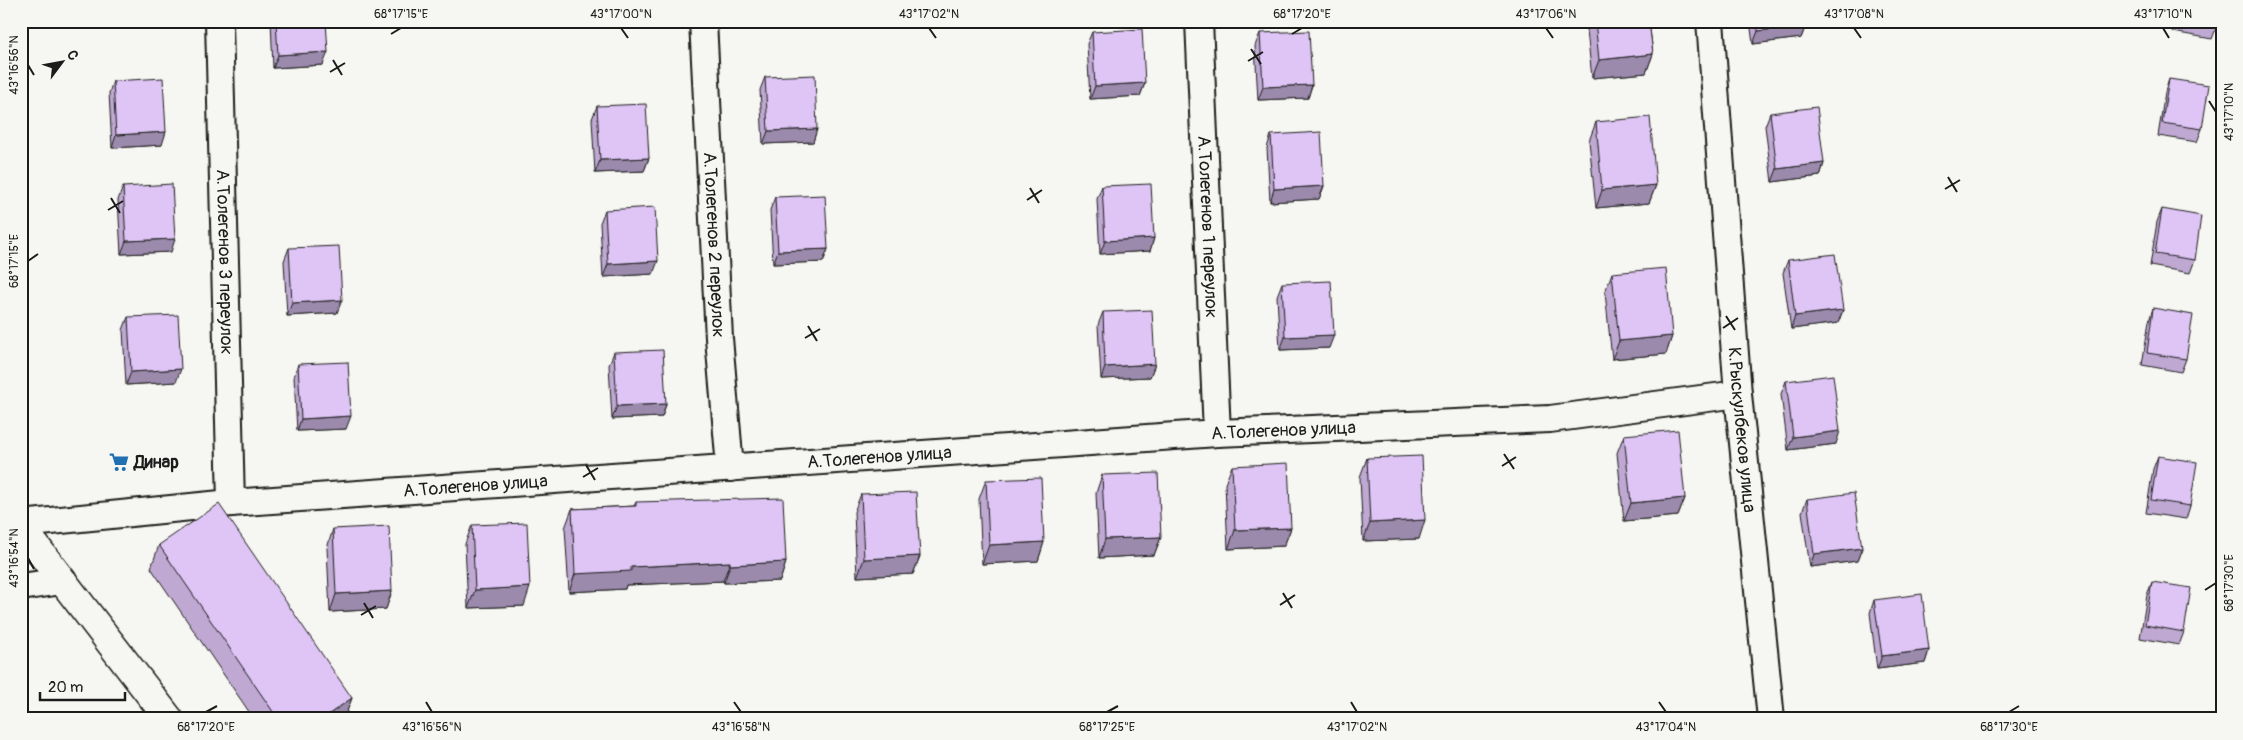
<svg xmlns="http://www.w3.org/2000/svg" width="2243" height="740" viewBox="0 0 2243 740" font-family="Pangolin,sans-serif">
  <style>
    .lines { fill: none; stroke-linecap: round; stroke-linejoin: round }
    .street-casing { stroke: #1c1c1c; stroke-width: 30 }
    .secondary-casing { stroke: #1c1c1c; stroke-width: 31 }
    .street { stroke: #f6f6f2; stroke-width: 26 }
    .secondary { stroke: #f6f6f2; stroke-width: 28 }
    .wall { fill: #bfa9d3; stroke: #1c1c1c }
    .shaded-wall { fill: #9b8aac; stroke: #1c1c1c }
    .building { fill: #dec5f5; stroke: #1c1c1c }
    .ticks { fill: none; stroke: #1c1c1c; stroke-width: 2 }
    .labels { text-anchor: middle; dominant-baseline: central; stroke-width: 4; stroke-linejoin: round; paint-order: stroke }
    .street-label { font-size: 18px; fill: #1c1c1c; stroke: #f6f6f2 }
    .poi-label { font-size: 18px; font-weight: bold; fill: #1c1c1c; stroke: #f6f6f2; text-anchor: start }
    .neatline { fill: none; stroke: #1c1c1c; stroke-width: 2 }
    .ticks-label { font-size: 12px; text-anchor: middle; fill: #1c1c1c }
  </style>
  <rect width="100%" height="100%" fill="#f6f6f2"/>
  <filter id="ink" filterUnits="userSpaceOnUse"><feTurbulence type="fractalNoise" baseFrequency=".02" numOctaves="2"/><feDisplacementMap in="SourceGraphic" scale="10" xChannelSelector="R" yChannelSelector="G"/><feConvolveMatrix kernelMatrix="1 2 1 2 8 2 1 2 1" color-interpolation-filters="sRGB"/></filter>
  <g filter="url(#ink)">
    <g class="lines">
      <defs>
        <g id="street">
          <path id="s1" d="M219 21 231 503"/>
          <path id="s2" d="M703 21 719 338 730 468"/>
          <path id="s3" d="M1199 21 1217 433"/>
          <path id="s4" d="M1710 21 1738 394 1771 719"/>
          <path id="s5" d="M21 524 231 503 1217 433 1550 419 1738 394"/>
          <path d="M21 587 62 581"/>
        </g>
        <path id="secondary" d="M21 527 169 719"/>
      </defs>
      <!-- street casing -->
      <use href="#street" class="street-casing"/>
      <!-- secondary casing -->
      <use href="#secondary" class="secondary-casing"/>
      <!-- street -->
      <use href="#street" class="street"/>
      <!-- secondary -->
      <use href="#secondary" class="secondary"/>
    </g>
    <!-- wall -->
    <path class="wall" d="M112 21H164L162 25 113 28Z
      M271 21H326L323 65 273 68Z
      M1586 21H1649L1653 54 1646 73 1592 78Z
      M1750 21H1805L1806 25 1801 38 1753 44Z
      M2175 21H2218L2217 26 2212 39 2173 32Z
      M1092 32 1145 83 1140 96 1090 99 1087 44Z
      M1260 33 1312 85 1308 98 1258 100 1255 46Z
      M765 77 817 129 813 142 763 144 760 90Z
      M2169 79 2202 129 2197 142 2158 136 2165 92Z
      M113 81 162 145 112 148 109 93Z
      M597 106 649 158 644 171 595 173 592 119Z
      M1770 113 1824 163 1820 176 1772 182 1765 126Z
      M1596 122 1656 185 1649 203 1596 208 1589 141Z
      M1271 135 1324 186 1319 199 1270 202 1267 148Z
      M1102 186 1154 238 1150 251 1100 254 1097 199Z
      M123 187 171 252 121 254 118 200Z
      M775 197 828 249 823 262 773 264 770 210Z
      M2162 209 2195 260 2190 273 2150 266 2157 222Z
      M605 210 653 274 603 277 600 223Z
      M289 248 337 313 287 316 284 261Z
      M1788 260 1843 310 1838 323 1791 329 1783 273Z
      M1612 273 1672 336 1666 354 1612 359 1605 292Z
      M1282 283 1329 348 1280 350 1277 296Z
      M2153 308 2186 359 2181 372 2142 365 2149 321Z
      M1103 312 1155 364 1150 377 1101 379 1098 325Z
      M128 317 176 382 126 385 123 330Z
      M614 352 666 404 662 417 612 419 609 365Z
      M298 364 346 429 297 431 294 377Z
      M1786 381 1836 444 1788 450 1781 394Z
      M1624 435 1685 498 1678 516 1624 521 1617 453Z
      M2158 456 2190 506 2186 519 2146 513 2153 469Z
      M1367 458 1419 539 1363 541 1360 477Z
      M1232 466 1291 528 1284 546 1228 549 1225 484Z
      M1102 475 1161 537 1154 555 1099 558 1096 493Z
      M986 480 1044 542 1038 561 982 564 979 499Z
      M861 494 920 556 913 574 857 577 854 512Z
      M1807 499 1862 548 1857 561 1810 567 1802 512Z
      M636 502 786 562 780 581 724 583 723 581 626 585 625 589 569 592 565 528 572 509 634 506Z
      M472 525 524 606 468 608 465 544Z
      M333 529 392 591 386 609 330 612 327 548Z
      M159 545 352 698 344 719H254L151 568Z
      M2152 582 2184 632 2179 645 2140 638 2147 595Z
      M1874 600 1929 650 1925 663 1877 669 1870 613Z"/>
    <!-- shaded-wall -->
    <path class="shaded-wall" d="M115 21H164L162 25 113 28Z
      M594 21H643V22L593 24Z
      M1806 25 1801 38 1753 44 1758 31Z
      M328 52 323 65 273 68 278 55Z
      M1653 54 1646 73 1592 78 1599 60Z
      M1145 83 1140 96 1090 99 1095 86Z
      M1312 85 1308 98 1258 100 1263 87Z
      M817 129 813 142 763 144 768 131Z
      M166 132 162 145 112 148 116 135Z
      M649 158 644 171 595 173 600 160Z
      M1824 163 1820 176 1772 182 1777 169Z
      M1656 185 1649 203 1596 208 1602 190Z
      M1324 186 1319 199 1270 202 1274 189Z
      M1154 238 1150 251 1100 254 1105 241Z
      M175 239 171 252 121 254 126 241Z
      M828 249 823 262 773 264 778 251Z
      M658 261 653 274 603 277 608 264Z
      M342 300 337 313 287 316 292 303Z
      M1843 310 1838 323 1791 329 1795 316Z
      M1334 335 1329 348 1280 350 1285 337Z
      M1672 336 1666 354 1612 359 1619 341Z
      M1155 364 1150 377 1101 379 1105 367Z
      M181 369 176 382 126 385 131 372Z
      M666 404 662 417 612 419 617 406Z
      M351 416 346 429 297 431 301 419Z
      M1840 431 1836 444 1788 450 1793 437Z
      M1685 498 1678 516 1624 521 1631 503Z
      M1425 520 1419 539 1363 541 1370 523Z
      M1291 528 1284 546 1228 549 1235 530Z
      M1161 537 1154 555 1099 558 1105 539Z
      M1044 542 1038 561 982 564 989 545Z
      M1862 548 1857 561 1810 567 1814 554Z
      M920 556 913 574 857 577 864 559Z
      M730 562 723 581 626 585 625 589 569 592 575 574 631 567Z
      M786 562 780 581 724 583 730 565Z
      M530 587 524 606 468 608 475 590Z
      M392 591 386 609 330 612 336 594Z
      M1929 650 1925 663 1877 669 1882 656Z
      M352 698 344 719H322Z"/>
    <!-- building -->
    <path class="building" d="M276 21H326L328 52 278 55Z
      M1595 21H1649L1653 54 1599 60Z
      M1757 21H1805L1806 25 1758 31Z
      M2190 21H2218L2217 26Z
      M1142 29 1145 83 1095 86 1092 32Z
      M1309 31 1312 85 1263 87 1260 33Z
      M815 75 817 129 768 131 765 77Z
      M163 78 166 132 116 135 113 81Z
      M2169 79 2209 85 2202 129 2162 123Z
      M646 104 649 158 600 160 597 106Z
      M1817 107 1824 163 1777 169 1770 113Z
      M1650 117 1656 185 1602 190 1596 122Z
      M1321 132 1324 186 1274 189 1271 135Z
      M172 184 175 239 126 241 123 187Z
      M1151 184 1154 238 1105 241 1102 186Z
      M825 195 828 249 778 251 775 197Z
      M655 207 658 261 608 264 605 210Z
      M2162 209 2201 216 2195 260 2155 254Z
      M339 246 342 300 292 303 289 248Z
      M1835 254 1843 310 1795 316 1788 260Z
      M1666 268 1672 336 1619 341 1612 273Z
      M1331 281 1334 335 1285 337 1282 283Z
      M2153 308 2193 315 2186 359 2147 353Z
      M1152 310 1155 364 1105 367 1103 312Z
      M178 315 181 369 131 372 128 317Z
      M663 350 666 404 617 406 614 352Z
      M348 362 351 416 301 419 298 364Z
      M1833 375 1840 431 1793 437 1786 381Z
      M1678 430 1685 498 1631 503 1624 435Z
      M1422 456 1425 520 1370 523 1367 458Z
      M2158 456 2197 462 2190 506 2151 500Z
      M1288 463 1291 528 1235 530 1232 466Z
      M1158 473 1161 537 1105 539 1102 475Z
      M1041 478 1044 542 989 545 986 480Z
      M916 492 920 556 864 559 861 494Z
      M1854 493 1862 548 1814 554 1807 499Z
      M783 498 786 562 730 565V562L631 567V571L575 574 572 509 636 506V502Z
      M219 504 352 698 322 719H278L159 545Z
      M527 523 530 587 475 590 472 525Z
      M389 526 392 591 336 594 333 529Z
      M2152 582 2191 588 2184 632 2145 625Z
      M1922 594 1929 650 1882 656 1874 600Z"/>
  </g>
  <!-- ticks -->
  <path class="ticks" d="M621 28 628 38M929 28 936 38M1546 28 1553 38M1854 28 1861 38M2163 28 2169 38M391 34 401 28M1292 34 1302 28M1251 49 1261 64M333 60 342 75M1248 61 1263 52M28 65 34 75M330 72 345 63M2209 101 2216 112M1948 177 1957 192M1030 188 1039 203M1945 189 1960 180M111 198 120 213M1027 200 1042 190M108 210 123 201M28 261 38 254M1726 316 1735 330M808 326 817 341M1723 328 1738 318M805 338 820 329M1504 454 1514 469M586 465 595 480M1502 466 1516 457M583 477 598 468M28 558 34 569M2205 590 2216 583M1283 593 1292 608M364 603 373 618M1280 605 1295 595M361 615 376 606M426 702 432 712M734 702 741 712M1351 702 1357 712M1659 702 1666 712M206 712 217 706M1107 712 1118 706M2009 712 2019 706"/>
  <!-- icons -->
  <defs>
    <symbol id="supermarket-bare" viewBox="-9 -9 18 18"><path d="M-6-5.5h2.5l.6 2H6L4.5 2H-2.5L-4.4-4H-6ZM-1.5 3.2a1.3 1.3 0 1 0 .1 0ZM3 3.2a1.3 1.3 0 1 0 .1 0Z" fill="#1f6fb2" stroke="#f6f6f2" stroke-width="2.5" paint-order="stroke"/></symbol>
  </defs>
  <g fill-rule="evenodd">
    <use href="#supermarket-bare" x="105" y="448" width="28" height="28"/>
  </g>
  <g class="labels">
    <!-- street labels -->
    <g class="street-label">
      <text stroke="none"><textPath href="#s3" startOffset="206">А.Толегенов 1 переулок</textPath></text>
      <text stroke="none"><textPath href="#s2" startOffset="224">А.Толегенов 2 переулок</textPath></text>
      <text stroke="none"><textPath href="#s1" startOffset="241">А.Толегенов 3 переулок</textPath></text>
      <text stroke="none"><textPath href="#s4" startOffset="410">К.Рыскулбеков улица</textPath></text>
      <text stroke="none"><textPath href="#s5" startOffset="1266">А.Толегенов улица</textPath></text>
      <text stroke="none"><textPath href="#s5" startOffset="861">А.Толегенов улица</textPath></text>
      <text stroke="none"><textPath href="#s5" startOffset="456">А.Толегенов улица</textPath></text>
    </g>
    <!-- poi labels -->
    <g class="poi-label">
      <text x="134" y="462">Динар</text>
    </g>
  </g>
  <!-- margin -->
  <rect width="2243" height="740" fill="none" stroke="#f6f6f2" stroke-width="55"/>
  <!-- north arrow -->
  <g transform="translate(62 62) rotate(58)" stroke="#f6f6f2" stroke-width="4" paint-order="stroke">
  <path d="M0-4L9 19L0 12L-9 19Z" fill="#1c1c1c"/>
  <text y="-8" font-size="14" font-weight="bold" text-anchor="middle" fill="#1c1c1c">С</text>
  </g>
  <!-- scale -->
  <path d="M40 692v8h85v-8" fill="none" stroke="#1c1c1c" stroke-width="2.5"/>
  <text x="48" y="692" font-size="15" fill="#1c1c1c" stroke="#f6f6f2" stroke-width="4" paint-order="stroke">20 m</text>
  <rect x="28" y="28" width="2188" height="684" class="neatline"/>
  <g class="ticks-label">
    <text x="401" y="18">68°17'15"E</text>
    <text x="621" y="18">43°17'00"N</text>
    <text x="929" y="18">43°17'02"N</text>
    <text x="1302" y="18">68°17'20"E</text>
    <text x="1546" y="18">43°17'06"N</text>
    <text x="1854" y="18">43°17'08"N</text>
    <text x="2163" y="18">43°17'10"N</text>
    <text transform="translate(14 65) rotate(-90)" y="4">43°16'56"N</text>
    <text transform="translate(2229 112) rotate(-90)" y="4">43°17'10"N</text>
    <text transform="translate(14 261) rotate(-90)" y="4">68°17'15"E</text>
    <text transform="translate(14 558) rotate(-90)" y="4">43°16'54"N</text>
    <text transform="translate(2229 583) rotate(-90)" y="4">68°17'30"E</text>
    <text x="206" y="731">68°17'20"E</text>
    <text x="432" y="731">43°16'56"N</text>
    <text x="741" y="731">43°16'58"N</text>
    <text x="1107" y="731">68°17'25"E</text>
    <text x="1357" y="731">43°17'02"N</text>
    <text x="1666" y="731">43°17'04"N</text>
    <text x="2009" y="731">68°17'30"E</text>
  </g>
</svg>
